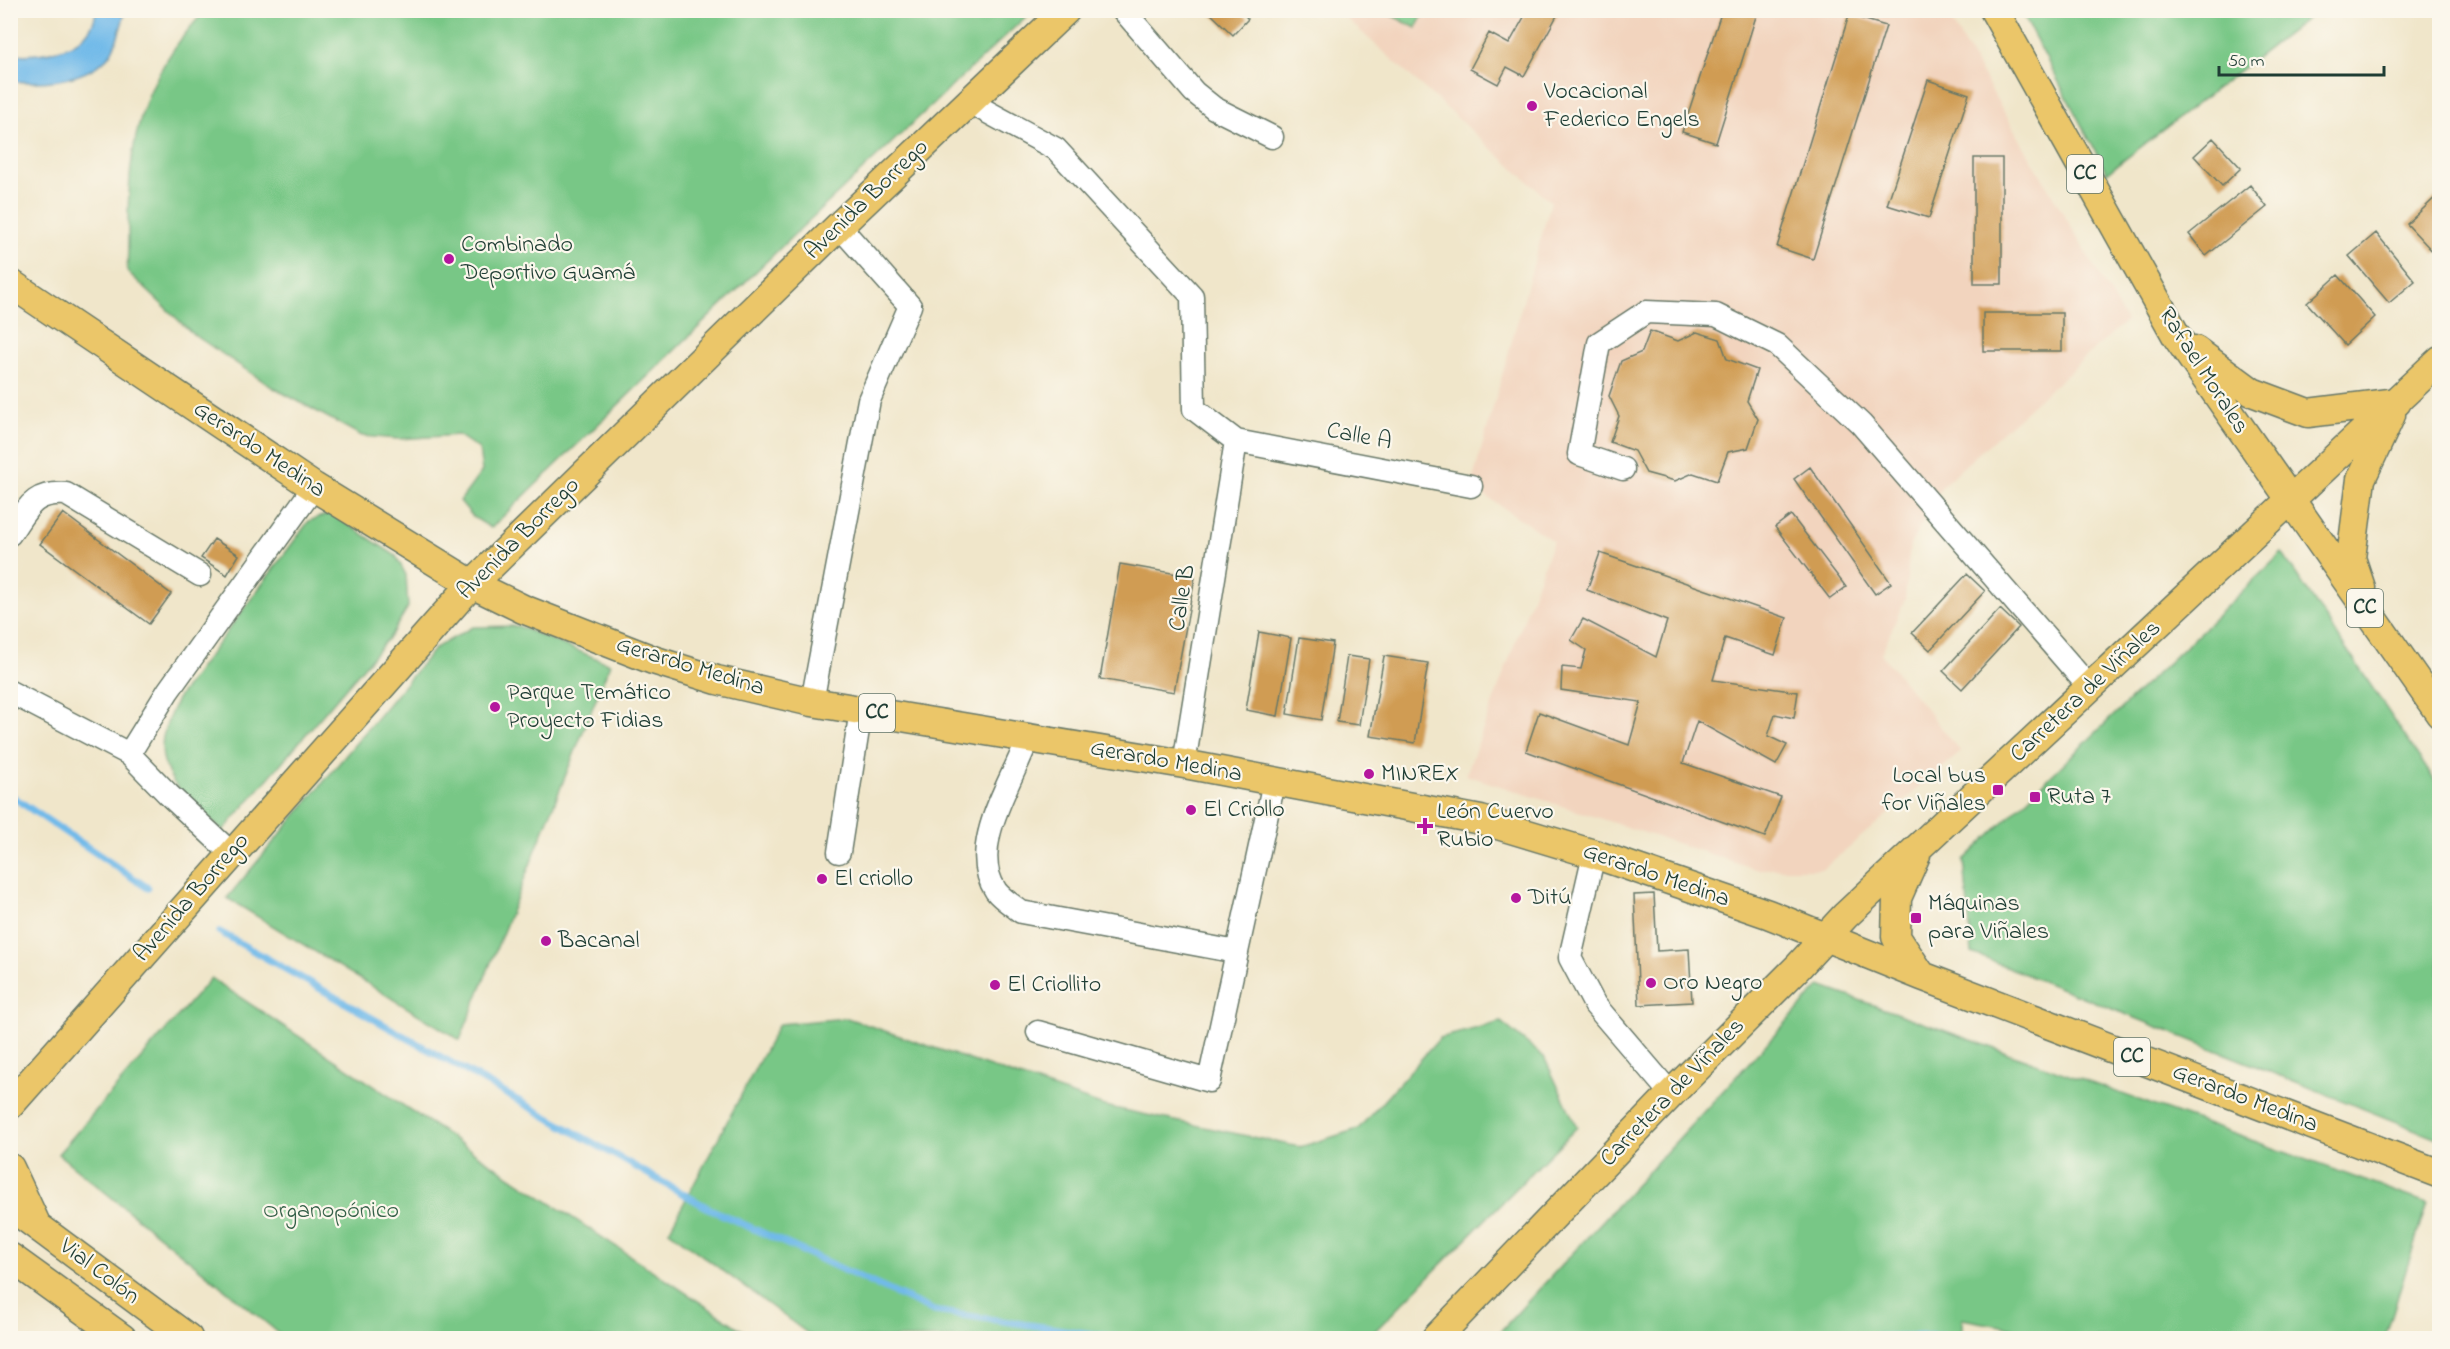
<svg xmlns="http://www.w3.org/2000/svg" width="2450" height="1349" viewBox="0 0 2450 1349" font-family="'Indie Flower',sans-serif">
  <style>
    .built { fill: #f2d4be }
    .green { fill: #78c786; stroke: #4c825d; stroke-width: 1.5 }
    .water { fill: #71bae9; stroke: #487c8e; stroke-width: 1.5 }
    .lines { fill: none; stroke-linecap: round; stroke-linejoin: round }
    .stream { stroke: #71bae9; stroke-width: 7 }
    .building { fill: #d09c53 }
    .minor-casing { stroke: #687868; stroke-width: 25 }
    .major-casing { stroke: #687868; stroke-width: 31 }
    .minor { stroke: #fff; stroke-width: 22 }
    .major { stroke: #ebc669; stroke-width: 28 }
    .poi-dot { fill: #b5179e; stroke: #fbf7ec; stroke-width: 2 }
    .labels { text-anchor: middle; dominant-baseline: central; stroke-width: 4.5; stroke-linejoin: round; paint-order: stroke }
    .shield { fill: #fbf7ec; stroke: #61756b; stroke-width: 1.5 }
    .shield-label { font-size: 22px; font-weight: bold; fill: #1f3d34 }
    .poi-label { font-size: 24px; fill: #1f3d34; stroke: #fbf7ec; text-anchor: start }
    .street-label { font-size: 24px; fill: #1f3d34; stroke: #fbf7ec }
    .park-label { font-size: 24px; fill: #356048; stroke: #fbf7ec }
  </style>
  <rect width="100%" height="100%" fill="#fbf7ec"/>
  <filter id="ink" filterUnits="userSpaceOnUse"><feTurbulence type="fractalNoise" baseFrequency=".0167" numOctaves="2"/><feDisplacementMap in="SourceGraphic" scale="12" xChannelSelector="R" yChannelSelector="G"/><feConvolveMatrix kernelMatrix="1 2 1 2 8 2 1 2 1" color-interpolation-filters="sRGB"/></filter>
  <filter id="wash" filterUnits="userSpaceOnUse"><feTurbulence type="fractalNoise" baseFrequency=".008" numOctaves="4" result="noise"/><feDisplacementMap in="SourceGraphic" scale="24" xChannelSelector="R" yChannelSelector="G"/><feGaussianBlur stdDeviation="1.35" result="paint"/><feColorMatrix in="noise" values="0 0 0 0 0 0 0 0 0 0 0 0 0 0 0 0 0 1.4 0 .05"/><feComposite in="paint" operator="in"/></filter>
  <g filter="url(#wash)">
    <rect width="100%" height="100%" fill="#f0e6ca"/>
    <!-- built -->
    <path class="built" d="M1338 11H1945L2126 321 1942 486 1910 545 1905 599 1881 654 1961 752 1823 869H1756L1466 775 1553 541 1471 486 1551 202Z"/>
    <!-- green -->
    <path class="green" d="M206 10H1032V11L800 229 491 528 473 517 460 501 482 471 479 449 458 435 399 439 362 436 272 387 193 334 127 271C129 245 127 219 129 193 132 119 154 64 206 10Z
      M1383 11H1425L1416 28Z
      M2021 11H2317L2107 173Z
      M331 513 396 556 406 575 408 607 391 635 223 831C194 805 150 775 165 729 168 719 173 709 177 699L309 521Z
      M2282 553 2439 787V1139L1972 953 1964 860Z
      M518 626 610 664 460 1040 227 898 435 648 473 627Z
      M211 978 754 1338H285L58 1154Z
      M1820 986 2427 1203 2385 1338H2067L1962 1319V1338H1494Z
      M847 1018 1104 1106 1300 1147 1358 1129 1440 1038 1501 1022 1544 1057 1577 1127 1368 1338H814L669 1231 779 1024Z"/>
    <!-- water -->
    <path class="water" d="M96 11H125C123 21 115 51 107 58 82 82 43 84 11 81V54C42 57 92 50 96 11Z"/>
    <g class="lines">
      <!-- stream -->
      <path class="stream" d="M10 795 148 888
        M220 932 710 1209 934 1311 1119 1338
        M1802 1338 1945 1336 1958 1338"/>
    </g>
    <g id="blocks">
      <!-- building -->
      <path class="building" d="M1207 10H1240L1248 19 1233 35Z
        M1528 10H1560L1524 76 1507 67 1498 84 1470 69 1489 33 1509 44Z
        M1722 10H1758L1716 143 1682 132Z
        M1849 15 1886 26 1813 259 1777 247Z
        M1928 80 1969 94 1929 218 1887 205Z
        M2213 138 2241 168 2222 186 2194 156Z
        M1974 158H2002V284H1974Z
        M2250 185 2267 207 2206 256 2189 234Z
        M2440 193V250L2435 254 2407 224Z
        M2376 233 2415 281 2389 303 2349 256Z
        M2338 275 2375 317 2345 345 2307 303Z
        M1983 313H2062V351H1983Z
        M1650 331 1678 341 1697 332 1720 339 1727 359 1757 370 1747 401 1758 419 1748 448 1728 452 1717 481 1693 473 1675 481 1646 473 1634 451 1610 442 1619 416 1609 396 1621 361 1642 352Z
        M1810 467 1891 583 1875 594 1794 479Z
        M63 513 171 594 149 624 40 544Z
        M1791 515 1846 587 1830 599 1775 527Z
        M214 539 239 555 227 575 201 558Z
        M1600 553 1787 618 1775 655 1725 638 1713 680 1798 692 1794 718 1775 714 1768 736 1787 745 1776 765 1697 721 1683 763 1781 797 1765 837 1526 751 1539 712 1629 745 1641 702 1561 690 1562 667 1581 669 1586 650 1571 640 1583 619 1656 657 1667 621 1587 590Z
        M1120 564 1195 577 1174 692 1100 679Z
        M1967 574 1985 591 1930 650 1912 633Z
        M2000 609 2019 627 1962 689 1943 671Z
        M1259 632 1291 638 1278 716 1246 710Z
        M1299 638 1333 643 1321 720 1287 714Z
        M1347 656 1369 659 1359 725 1337 722Z
        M1384 656 1428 663 1415 743 1370 736Z
        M1654 894 1657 951 1689 949 1692 1002 1639 1005 1634 895Z"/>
    </g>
  </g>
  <g filter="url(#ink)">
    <use href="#blocks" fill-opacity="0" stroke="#687868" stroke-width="1.5"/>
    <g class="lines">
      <defs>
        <path id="minor" d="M1123 10 1194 92 1214 108 1272 137
          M969 102 1056 149 1192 296 1194 409 1236 441 1471 486
          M1623 469 1579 454 1599 343 1646 312 1716 315 1777 345 1861 424 2090 688
          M10 534C28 508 32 492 66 494L200 575
          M10 692 129 754
          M812 702 869 400 910 306 839 226
          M1028 738C1013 781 966 847 996 891 1002 899 1014 906 1021 912L1237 952
          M1184 764 1236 441
          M839 852 861 710
          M231 853 169 795 129 754 168 691 314 487
          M1594 854 1570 958 1595 1005 1671 1094
          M1038 1032 1209 1081 1274 782"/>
        <path id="major" d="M1994 10 2177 337 2440 714
          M10 283 314 487 472 584 523 609 653 660 717 680 812 702 1184 764 1481 820 1594 854 1768 914 1922 976 2440 1174
          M2195 350 2252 392 2308 413 2397 402
          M2361 588 2351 558 2361 479 2391 415
          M1916 855 1897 898 1896 937 1922 976
          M10 1105 472 584 839 226 1066 10
          M10 1168 36 1224
          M10 1206 188 1338
          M10 1257 122 1338
          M1436 1338 1671 1094 1798 967 1845 916 2440 360"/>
      </defs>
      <!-- minor casing -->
      <use href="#minor" class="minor-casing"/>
      <!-- major casing -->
      <use href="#major" class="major-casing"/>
      <!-- minor -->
      <use href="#minor" class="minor"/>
      <!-- major -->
      <use href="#major" class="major"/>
    </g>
  </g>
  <!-- markers -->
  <g class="poi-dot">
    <circle cx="1532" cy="106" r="6"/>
    <circle cx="449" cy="259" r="6"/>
    <circle cx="495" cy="707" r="6"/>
    <circle cx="1369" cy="774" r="6"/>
    <rect x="1992" y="784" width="12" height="12" rx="3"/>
    <rect x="2029" y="791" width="12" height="12" rx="3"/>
    <circle cx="1191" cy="810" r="6"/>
    <path d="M1422 817h6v6h6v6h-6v6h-6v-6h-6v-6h6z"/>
    <circle cx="822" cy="879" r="6"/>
    <circle cx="1516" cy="898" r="6"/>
    <rect x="1910" y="912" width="12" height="12" rx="3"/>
    <circle cx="546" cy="941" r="6"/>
    <circle cx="1651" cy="983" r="6"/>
    <circle cx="995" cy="985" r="6"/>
  </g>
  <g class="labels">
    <!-- shield labels -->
    <g class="shield">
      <rect x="2067" y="155" width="36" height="38" rx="4.5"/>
      <rect x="2347" y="589" width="36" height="38" rx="4.5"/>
      <rect x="859" y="694" width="36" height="38" rx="4.5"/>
      <rect x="2114" y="1038" width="36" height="38" rx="4.5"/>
    </g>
    <g class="shield-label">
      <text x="2085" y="174">CC</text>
      <text x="2365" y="608">CC</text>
      <text x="877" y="713">CC</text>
      <text x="2132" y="1057">CC</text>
    </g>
    <!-- poi labels -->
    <g class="poi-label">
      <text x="1544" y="92">Vocacional<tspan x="1544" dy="28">Federico Engels</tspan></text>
      <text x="461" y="245">Combinado<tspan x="461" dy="28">Deportivo Guamá</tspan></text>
      <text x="507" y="693">Parque Temático<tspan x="507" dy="28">Proyecto Fidias</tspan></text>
      <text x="1381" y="774">MINREX</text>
      <text x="1986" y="776" text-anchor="end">Local bus<tspan x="1986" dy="28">for Viñales</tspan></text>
      <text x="2047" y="797">Ruta 7</text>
      <text x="1203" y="810">El Criollo</text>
      <text x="1437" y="812">León Cuervo<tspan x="1437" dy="28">Rubio</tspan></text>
      <text x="834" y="879">El criollo</text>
      <text x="1528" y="898">Ditú</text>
      <text x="1928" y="904">Máquinas<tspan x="1928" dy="28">para Viñales</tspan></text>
      <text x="558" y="941">Bacanal</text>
      <text x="1663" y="983">Oro Negro</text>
      <text x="1007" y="985">El Criollito</text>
    </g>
    <!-- street labels -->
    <g class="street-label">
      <text transform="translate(867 200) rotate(-44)">Avenida Borrego</text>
      <text transform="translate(2203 371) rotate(57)">Rafael Morales</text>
      <text transform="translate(1359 437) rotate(11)">Calle A</text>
      <text transform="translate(259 450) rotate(34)">Gerardo Medina</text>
      <text transform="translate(519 539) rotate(-45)">Avenida Borrego</text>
      <text transform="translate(1183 598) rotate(-81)">Calle B</text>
      <text transform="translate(690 667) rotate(17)">Gerardo Medina</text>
      <text transform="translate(2086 692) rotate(-43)">Carretera de Viñales</text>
      <text transform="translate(1166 762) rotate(10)">Gerardo Medina</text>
      <text transform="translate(1656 876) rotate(19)">Gerardo Medina</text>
      <text transform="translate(192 898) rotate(-49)">Avenida Borrego</text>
      <text transform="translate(1673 1093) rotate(-46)">Carretera de Viñales</text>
      <text transform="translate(2245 1099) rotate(21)">Gerardo Medina</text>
      <text transform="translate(99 1272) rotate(37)">Vial Colón</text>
    </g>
    <!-- park labels -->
    <g class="park-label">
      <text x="331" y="1211">Organopónico</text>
    </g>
  </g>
  <!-- margin -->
  <rect width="2450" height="1349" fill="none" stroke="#fbf7ec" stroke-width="36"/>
  <!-- scale -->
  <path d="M2219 66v9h165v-9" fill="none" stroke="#1f3d34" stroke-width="3"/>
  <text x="2228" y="66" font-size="18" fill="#1f3d34" stroke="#fbf7ec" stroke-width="4.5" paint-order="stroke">50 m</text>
</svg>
